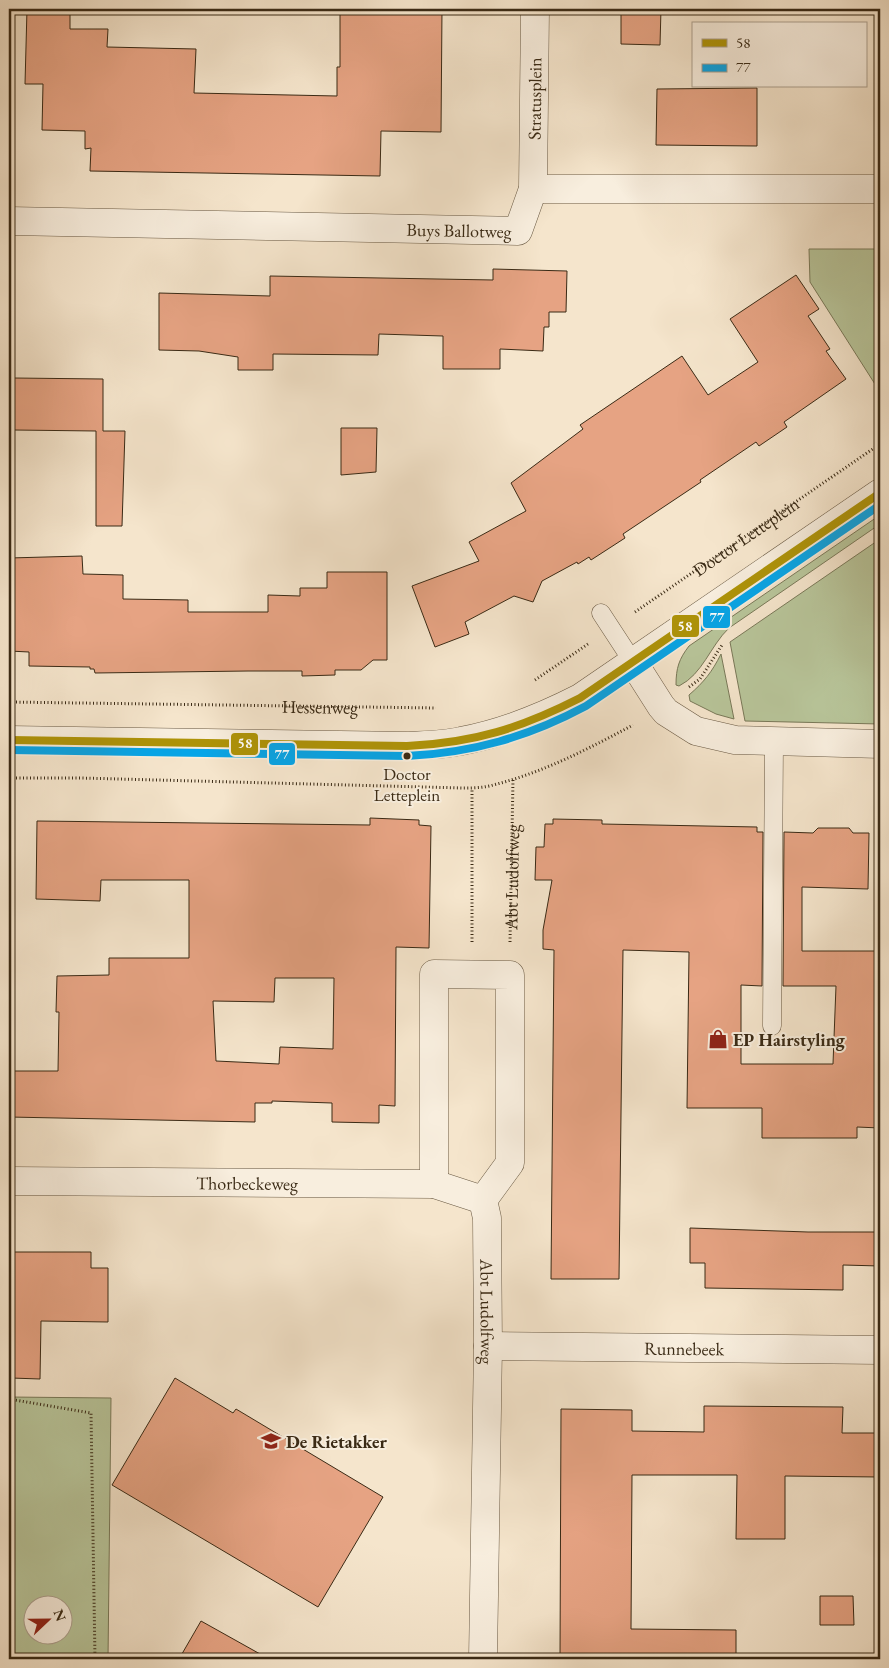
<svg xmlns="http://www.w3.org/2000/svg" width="889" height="1668" viewBox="0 0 889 1668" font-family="'EB Garamond',serif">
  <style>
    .green { fill: #b8c59a; stroke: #797858; fill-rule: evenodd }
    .building { fill: #e6a383; stroke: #3a2a15; fill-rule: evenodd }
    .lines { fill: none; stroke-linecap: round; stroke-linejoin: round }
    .service-casing { stroke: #695943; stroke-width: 19 }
    .minor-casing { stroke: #695943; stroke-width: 29 }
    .path { stroke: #3a2a15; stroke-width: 3; stroke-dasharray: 1 2.5; stroke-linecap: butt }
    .service { stroke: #f8eede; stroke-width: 18 }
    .minor { stroke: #f8eede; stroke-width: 28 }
    .bus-1-casing { stroke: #f8eede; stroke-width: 11 }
    .bus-2-casing { stroke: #f8eede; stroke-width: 11 }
    .bus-1 { stroke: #ae9308; stroke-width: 8 }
    .bus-2 { stroke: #06a5e8; stroke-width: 8 }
    .bus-dot { fill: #3a2a15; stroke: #f8eede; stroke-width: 2 }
    .labels { text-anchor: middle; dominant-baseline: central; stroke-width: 4; stroke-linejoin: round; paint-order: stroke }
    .bus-label { font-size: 17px; fill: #3a2a15; stroke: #f8eede }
    .street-label { font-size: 18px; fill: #3a2a15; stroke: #f8eede }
    .poi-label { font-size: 18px; font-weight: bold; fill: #3a2a15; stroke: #f8eede; text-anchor: start }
    .line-badge { stroke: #f8eede; stroke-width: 2 }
    .badge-label { font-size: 14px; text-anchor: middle; font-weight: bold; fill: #fff }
  </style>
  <rect width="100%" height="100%" fill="#f5e5cc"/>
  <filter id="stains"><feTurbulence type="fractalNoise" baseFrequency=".004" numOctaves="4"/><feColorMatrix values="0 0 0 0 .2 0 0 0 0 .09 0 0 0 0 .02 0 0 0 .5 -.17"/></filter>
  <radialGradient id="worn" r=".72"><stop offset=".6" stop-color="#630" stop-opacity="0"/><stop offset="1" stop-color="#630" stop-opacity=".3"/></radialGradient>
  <!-- green -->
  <path class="green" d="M809 249H880V392L810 282Z
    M880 515V524L729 628C710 646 703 674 679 686L676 685C676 668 679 659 689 646Z
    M880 539V724L745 721 730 642Z
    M721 654 734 719 716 714 690 701 689 695C704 682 712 672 721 654Z
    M9 1397 111 1398 108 1659H9ZM32 1606H62V1636H32Z"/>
  <!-- building -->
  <path class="building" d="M27 9H70V29H108L107 47 196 49 194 93 337 96V67H340V9H442L441 132 381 131 380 176 90 171 91 148 85 149V131L42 130 43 84H25Z
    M621 9H661L660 45 621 44Z
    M757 88V146L656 145 657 89Z
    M493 269 567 271 566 312H549V327H544L543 351 500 349V369H443V336L379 334 378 355 273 354V370H238V357L199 351 159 350V293L270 296V276L493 280Z
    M796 275 819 309 808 316 830 349 826 351 846 379 784 422 787 427 759 446 756 442 700 480 701 482 623 534 625 538 591 560 589 557 578 564 577 562 542 581 533 602 514 596 465 622 469 634 435 647 412 586 479 561 469 542 526 511 511 483 583 429 580 425 682 356 708 395 758 362 730 319Z
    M14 378 103 379V431H125L122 526H96V431L14 430Z
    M341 428H377L376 472 341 475Z
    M82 556 83 574 123 575V599L188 600V612H268V595L300 596V588H327V572H387V660H373L361 670H335V675L302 676V671H248L95 673 94 669H90V667L29 666V652L9 651V558Z
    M370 818 419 820V825L431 826 429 948 396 947 395 1106 379 1105V1123L332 1122V1103L272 1101V1103H255V1122L9 1117V1071H58L59 1012H56L57 976 109 975V958H189V880H101L100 901 36 899 37 821 370 825ZM275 978H334L333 1049 280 1047 279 1064 216 1061 213 1001 274 1002Z
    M553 819 602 820V824L757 827V832H763L762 986 741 985V1064H833L836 986H783L784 832 813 833 818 828H849L853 833H869L868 889 802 887V951H880V1128L857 1127V1138H762V1108H687L689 952 623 950 619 1279H551L554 950 543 949V930L552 880H535L536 847H544L545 824H553Z
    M690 1228 808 1232H880V1266L843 1265V1290L705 1288V1263H690Z
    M9 1252H91V1268H108V1322L41 1321 40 1379 11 1378V1312H9Z
    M175 1378 233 1413 236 1409 383 1497 318 1607 112 1485Z
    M704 1406 843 1407 842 1433H880V1477L785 1476V1539H736L737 1475H632L631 1629 736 1630V1659H560L561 1409 632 1410V1431L704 1432Z
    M820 1596H853L854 1625H820Z
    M201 1621 269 1659H179Z"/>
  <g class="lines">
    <defs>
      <path id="service" d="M601 613 633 662
        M772 1026 774 742"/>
      <g id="minor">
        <path d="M533 189H880"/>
        <path id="s4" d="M9 221 518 231 533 189 535 9"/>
        <path d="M633 662 661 706 666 712 696 731 735 740 880 744"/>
        <path d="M9 740 407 746C425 745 444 745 461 741 504 733 541 718 580 698L880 493"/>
        <path id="s5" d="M9 1181 434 1184 483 1200"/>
        <path id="s6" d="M434 1184V974L510 975V1163L483 1200 487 1218 488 1346 483 1659"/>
        <path id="s7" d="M488 1346 880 1350"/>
      </g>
    </defs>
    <!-- service casing -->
    <use href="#service" class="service-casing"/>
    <!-- minor casing -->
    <use href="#minor" class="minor-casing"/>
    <!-- path -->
    <g class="path">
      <path id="s1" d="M635 612 880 444"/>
      <path d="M535 680 588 644"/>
      <path d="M689 687 700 679 722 645"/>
      <path id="s2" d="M9 702 436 708"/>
      <path d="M9 778H81L462 788C472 788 483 788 493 785 542 773 588 749 633 725"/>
      <path d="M472 942V788"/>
      <path id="s3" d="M510 942 513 779"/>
      <path d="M9 1399 91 1413 95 1659"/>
    </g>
    <!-- service -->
    <use href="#service" class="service"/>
    <!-- minor -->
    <use href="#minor" class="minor"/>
    <defs>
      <path id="bus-1" d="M9 740 407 746C474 743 521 728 580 698L880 493"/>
      <path id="bus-2" d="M9 750 407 756C472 753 528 737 586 706L880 505"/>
    </defs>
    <!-- bus-1 casing -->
    <use href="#bus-1" class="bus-1-casing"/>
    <!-- bus-2 casing -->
    <use href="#bus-2" class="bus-2-casing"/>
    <!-- bus-1 -->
    <use href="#bus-1" class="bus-1"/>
    <!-- bus-2 -->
    <use href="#bus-2" class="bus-2"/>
  </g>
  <!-- icons -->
  <defs>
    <symbol id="shop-bare" viewBox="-9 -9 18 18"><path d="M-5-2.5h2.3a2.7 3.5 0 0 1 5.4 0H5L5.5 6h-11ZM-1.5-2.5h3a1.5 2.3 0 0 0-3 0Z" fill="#8f2418" stroke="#f8eede" stroke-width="2.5" paint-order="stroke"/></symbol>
    <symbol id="school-bare" viewBox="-9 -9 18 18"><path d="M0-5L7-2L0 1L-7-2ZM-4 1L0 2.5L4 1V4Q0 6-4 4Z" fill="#8f2418" stroke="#f8eede" stroke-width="2.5" paint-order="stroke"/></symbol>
  </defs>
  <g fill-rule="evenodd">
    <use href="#shop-bare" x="704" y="1025" width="28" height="28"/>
    <use href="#school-bare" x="257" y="1427" width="28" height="28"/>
  </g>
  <!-- markers -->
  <circle class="bus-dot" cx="407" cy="756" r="4.5"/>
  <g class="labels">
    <!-- bus labels -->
    <g class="bus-label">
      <text x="407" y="774">Doctor<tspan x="407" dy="21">Letteplein</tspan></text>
    </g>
    <!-- street labels -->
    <g class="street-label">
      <text stroke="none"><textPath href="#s4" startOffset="644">Stratusplein</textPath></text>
      <text stroke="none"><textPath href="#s4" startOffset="450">Buys Ballotweg</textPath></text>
      <text stroke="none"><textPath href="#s1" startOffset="134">Doctor Letteplein</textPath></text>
      <text stroke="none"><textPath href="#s2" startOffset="311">Hessenweg</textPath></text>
      <text stroke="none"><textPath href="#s3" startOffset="65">Abt Ludolfweg</textPath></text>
      <text stroke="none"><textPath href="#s5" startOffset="238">Thorbeckeweg</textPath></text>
      <text stroke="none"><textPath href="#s6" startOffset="632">Abt Ludolfweg</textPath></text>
      <text stroke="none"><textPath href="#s7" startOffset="196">Runnebeek</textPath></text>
    </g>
    <!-- poi labels -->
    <g class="poi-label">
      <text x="733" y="1039">EP Hairstyling</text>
      <text x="286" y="1441">De Rietakker</text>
    </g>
  </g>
  <g class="line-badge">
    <rect x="702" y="605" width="29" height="24" rx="5" fill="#06a5e8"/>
    <rect x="671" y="614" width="29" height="24" rx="5" fill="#ae9308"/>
    <rect x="230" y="732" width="29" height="24" rx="5" fill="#ae9308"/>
    <rect x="268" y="742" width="28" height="24" rx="5" fill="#06a5e8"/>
  </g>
  <g class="badge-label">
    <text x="717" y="622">77</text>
    <text x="685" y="631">58</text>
    <text x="245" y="748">58</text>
    <text x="282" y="759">77</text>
  </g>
  <!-- margin -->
  <rect width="889" height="1668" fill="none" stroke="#f5e5cc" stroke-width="30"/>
  <rect x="10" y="10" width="869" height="1648" fill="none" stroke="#3a2a15" stroke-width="2.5"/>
  <rect x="15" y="15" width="859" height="1638" fill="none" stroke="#3a2a15"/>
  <!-- legend -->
  <rect x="692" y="22" width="175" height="65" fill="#f8eede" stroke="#aca08e"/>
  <rect x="702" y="39" width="25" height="8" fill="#ae9308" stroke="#aca08e"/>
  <text x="736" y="48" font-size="15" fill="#3a2a15">58</text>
  <rect x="702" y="64" width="25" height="8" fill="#06a5e8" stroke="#aca08e"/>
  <text x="736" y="72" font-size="15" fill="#3a2a15">77</text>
  <!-- north arrow -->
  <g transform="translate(48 1620) rotate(68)"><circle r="24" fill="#f8eede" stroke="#aca08e"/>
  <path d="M0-4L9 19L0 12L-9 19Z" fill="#8f2418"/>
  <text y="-8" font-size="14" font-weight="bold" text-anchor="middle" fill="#3a2a15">N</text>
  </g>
  <rect width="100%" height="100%" filter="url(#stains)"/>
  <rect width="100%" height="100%" fill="url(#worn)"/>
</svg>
